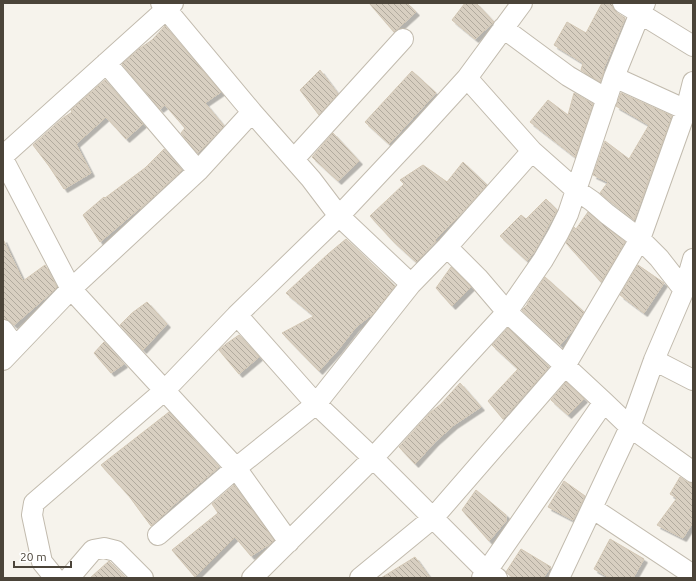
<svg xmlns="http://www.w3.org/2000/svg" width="696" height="581" viewBox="0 0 696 581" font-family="Ubuntu,sans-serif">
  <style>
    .building { fill: url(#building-back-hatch); stroke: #d3c7b4; filter: url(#shadow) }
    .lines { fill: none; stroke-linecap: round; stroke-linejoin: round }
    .street-casing { stroke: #c2bbae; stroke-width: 22 }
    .street { stroke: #fff; stroke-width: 20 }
  </style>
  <defs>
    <pattern id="building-back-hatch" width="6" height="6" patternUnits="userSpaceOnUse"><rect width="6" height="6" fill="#d8cfc1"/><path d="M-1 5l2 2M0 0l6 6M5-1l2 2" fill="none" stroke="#b1aa9e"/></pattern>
    <filter id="shadow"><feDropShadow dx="3.5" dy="3.5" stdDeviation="0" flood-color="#0004"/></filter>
  </defs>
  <rect width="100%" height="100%" fill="#f6f3ec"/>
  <!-- building -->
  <path class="building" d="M369 3H407L416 12 394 32Z
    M465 3H476L494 22 475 39 452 20Z
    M602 3H612L613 9 617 13 625 18 603 70 604 71 600 82 581 70 583 63 554 45 567 22 586 33Z
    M165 26 221 92 205 103 224 126 201 150 197 153 181 133 185 128 165 105 160 109 122 64 139 49 152 40Z
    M320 70 338 94 319 115 300 90Z
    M412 71 436 93 389 144 365 122Z
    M105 80 143 124 126 139 106 117 76 144 91 173 64 189 49 166 33 145 63 118 72 112 71 110Z
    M574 93 593 104 575 157 530 122 548 100 568 115Z
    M621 93 672 116 634 220 600 193 608 182 593 175 605 141 629 159 649 125 616 106Z
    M333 133 359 161 338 181 312 157Z
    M164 149 182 170 140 209V208L100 242 83 215 104 197 105 198 145 168Z
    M463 162 487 185 455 220 435 240 436 241 416 262 393 241 370 216 404 184 400 180 423 165 447 182Z
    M546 199 557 210 534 252 527 261 500 236 521 215 526 219Z
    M588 212 625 242 601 282 566 243 574 227 576 229Z
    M3 239 23 281 45 265 57 287 51 293 14 325 8 320 3 319Z
    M346 239 395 286 374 313 356 327 338 350 319 371 282 333 314 316 286 293 328 254Z
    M638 265 664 283 644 313 620 295Z
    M451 267 471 287 452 306 436 288Z
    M545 277 584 312 572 331 560 345 522 310 527 305V304Z
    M147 302 167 324 143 350 120 325 132 313Z
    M508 328 549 367 503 419 488 401 518 369 492 345Z
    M239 335 259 357 239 374 219 350 226 344Z
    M104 342 124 364 111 373 94 353Z
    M566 382 584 399 568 415 551 400Z
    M460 383 481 407 454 425 435 442 415 464 399 447 431 412 441 404Z
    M169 412 219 467 176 503 151 526 129 496 101 465Z
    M680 477 687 482 693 483V522L683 538 657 525 677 498 670 494Z
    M564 481 585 496 573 520 548 507Z
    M234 485 274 540 270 544 251 556 235 537 195 577 172 550 218 513 212 504Z
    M476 490 506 515V521L489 541 462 510Z
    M610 539 644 559 633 578H610L594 569Z
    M521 549 551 567 543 578H514L508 574 506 572Z
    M415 557 430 578H381Z
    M109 561 126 578H90Z"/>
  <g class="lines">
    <defs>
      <path id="street" d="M161 3 252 112 311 179 339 216 411 284
        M623 3 693 46
        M503 28 568 76 607 99
        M106 63 198 171
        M614 77 693 113
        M467 78 532 151 576 190 592 201 607 214 640 239 659 258 684 290
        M3 156 173 3
        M3 159 71 289 236 468 289 542
        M294 159 403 39
        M447 247 478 278 507 312 604 402 630 427 693 472
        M237 315 316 404 373 458 487 572 497 578
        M3 330 15 346
        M3 360 71 289 198 171 252 112
        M654 360 693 380
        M592 508 693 575
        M158 535 236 468 316 404 411 284 447 247 532 151
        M55 578 42 562 32 515 34 503 165 390 237 315 339 216 417 133 467 78 522 3
        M69 578 93 550 104 548 116 551 143 578
        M252 578 373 458 507 312 543 260 558 234 568 214 614 77 640 13 645 3
        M360 578 433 518 565 366 640 239 686 110 693 82
        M482 578 604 402
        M559 578 630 427 654 360 684 290 693 259"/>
    </defs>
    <!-- street casing -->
    <use href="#street" class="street-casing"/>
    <!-- street -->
    <use href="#street" class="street"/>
  </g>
  <!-- border -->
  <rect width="696" height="581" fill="none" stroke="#4b4439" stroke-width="8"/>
  <!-- scale -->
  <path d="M14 561v6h57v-6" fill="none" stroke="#4b4439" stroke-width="2"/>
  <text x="20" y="561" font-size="12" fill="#4b4439" stroke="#ffffff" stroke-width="3" paint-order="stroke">20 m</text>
</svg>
